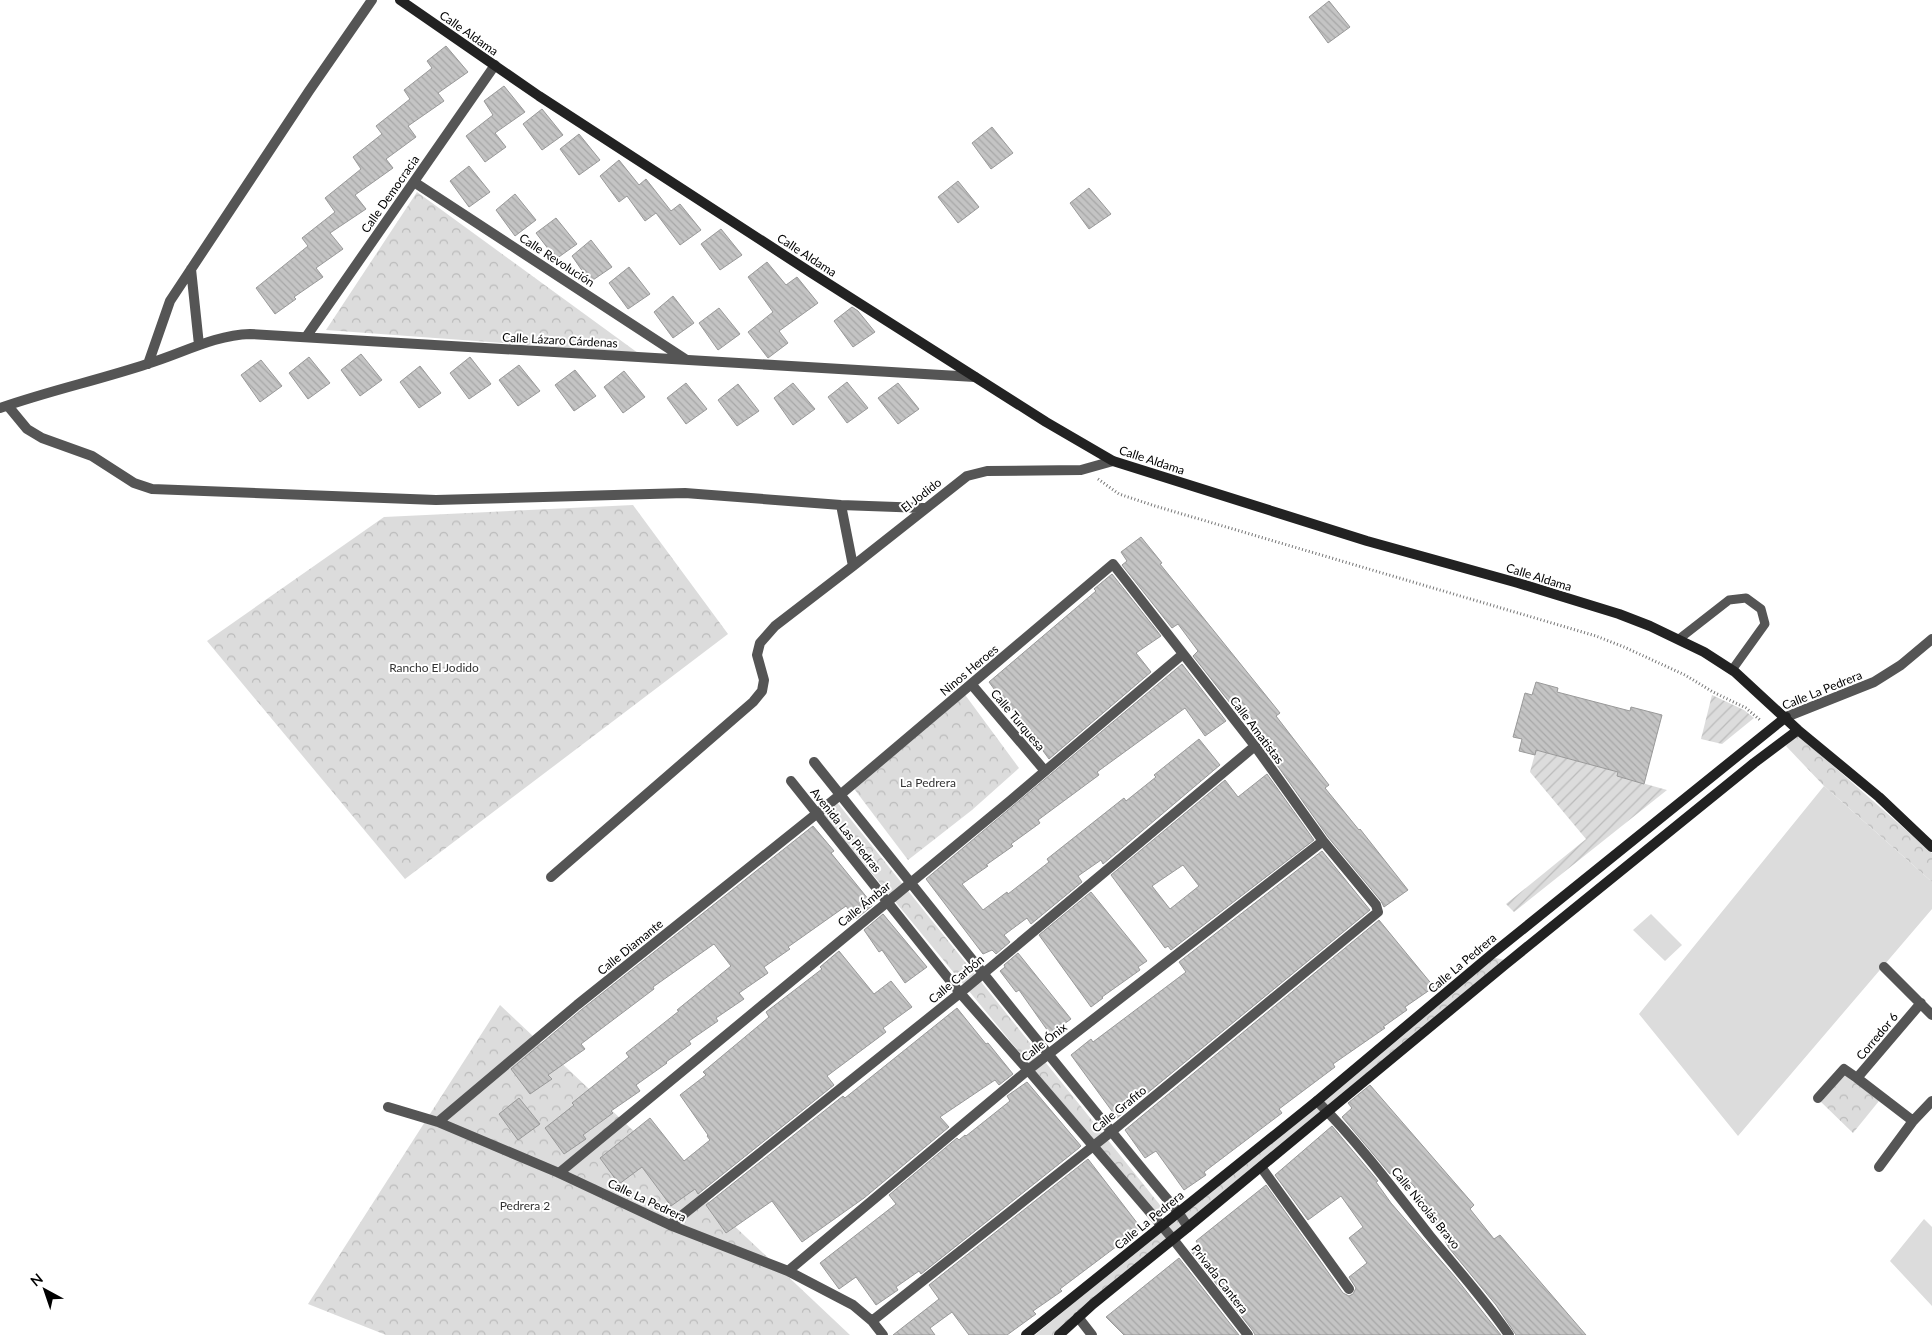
<svg xmlns="http://www.w3.org/2000/svg" width="1932" height="1335" viewBox="0 0 1932 1335" font-family="Lato,sans-serif">
  <style>
    .grass { fill: #dcdcdc }
    .park { fill: url(#park-crowns) }
    .garden { fill: url(#garden-furrows) }
    .building { fill: url(#building-back-hatch); stroke: #999; fill-rule: evenodd }
    .lines { fill: none; stroke-linecap: round; stroke-linejoin: round }
    .path { stroke: #777; stroke-width: 3; stroke-dasharray: 1 2.5; stroke-linecap: butt }
    .service { stroke: #555; stroke-width: 9 }
    .pedestrian { stroke: #555; stroke-width: 10 }
    .minor { stroke: #555; stroke-width: 10 }
    .secondary { stroke: #222; stroke-width: 10 }
    .labels { text-anchor: middle; dominant-baseline: central; stroke-width: 4; stroke-linejoin: round; paint-order: stroke }
    .street-label { font-size: 12px; fill: #000; stroke: #fff }
    .park-label { font-size: 12px; fill: #333; stroke: #fff }
  </style>
  <defs>
    <pattern id="park-crowns" width="20" height="18" patternUnits="userSpaceOnUse" patternTransform="scale(1.25)"><rect width="20" height="18" fill="#dcdcdc"/><path d="M2 6a3 3 0 1 1 6 0M12 15a3 3 0 1 1 6 0" fill="none" stroke="#bbb"/></pattern>
    <pattern id="garden-furrows" width="10" height="10" patternUnits="userSpaceOnUse" patternTransform="scale(1.25)"><rect width="10" height="10" fill="#dcdcdc"/><path d="M-1 1l2-2M0 10L10 0M9 11l2-2" fill="none" stroke="#bbb"/></pattern>
    <pattern id="building-back-hatch" width="6" height="6" patternUnits="userSpaceOnUse" patternTransform="scale(1.25)"><rect width="6" height="6" fill="#c4c4c4"/><path d="M-1 5l2 2M0 0l6 6M5-1l2 2" fill="none" stroke="#a7a7a7"/></pattern>
  </defs>
  <rect width="100%" height="100%" fill="#fff"/>
  <!-- grass -->
  <path class="grass" d="M1824 786 1932 882V909L1738 1136 1639 1014Z
    M1651 914 1682 945 1665 961 1633 930Z
    M1924 1219 1932 1227V1306L1890 1261Z"/>
  <!-- park -->
  <path class="park" d="M417 192 638 353 326 330Z
    M633 505 728 634 405 879 207 641 384 517Z
    M963 692 1019 768 972 810 908 860 849 782Z
    M1797 734 1932 853V882L1824 786 1786 746Z
    M832 796 1164 1210 1156 1218 818 808Z
    M1491 957 1510 961 1059 1335H1035Z
    M500 1005 850 1335H386L308 1304Z
    M1845 1074 1879 1101 1853 1133 1821 1102Z"/>
  <!-- garden -->
  <path class="garden" d="M1712 695 1744 710 1754 718 1722 744 1701 739Z
    M1536 750 1618 772 1617 776 1667 790 1514 912 1506 904 1586 839 1530 772Z"/>
  <!-- building -->
  <path class="building" d="M1329 1 1350 27 1328 43 1309 17Z
    M446 46 468 72 438 93 444 101 408 126 416 137 386 159 393 168 355 195 366 209 330 233 343 249 316 268 323 277 294 297 296 299 275 314 256 288 308 246 302 238 335 212 325 198 361 169 353 157 382 134 376 126 410 99 404 90 432 68 427 61Z
    M504 86 525 112 495 133 506 147 485 162 466 136 493 115 484 101Z
    M542 109 563 135 542 150 523 124Z
    M992 127 1013 153 991 169 972 143Z
    M579 134 600 160 579 175 560 149Z
    M619 160 639 185 646 179 671 211 680 204 701 230 680 245 656 213 645 221 627 196 619 202 600 176Z
    M469 166 490 192 469 207 450 181Z
    M958 181 979 207 958 223 938 197Z
    M1089 188 1111 214 1089 229 1070 203Z
    M515 194 536 220 515 236 496 210Z
    M556 218 577 244 556 259 536 233Z
    M721 229 742 255 720 270 701 244Z
    M591 240 612 267 590 282 572 256Z
    M767 262 786 285 797 277 818 303 779 331 788 343 768 358 748 332 773 312 748 277Z
    M629 267 650 294 628 309 609 283Z
    M673 296 694 323 673 338 654 312Z
    M852 307 858 311 875 332 853 347 834 321Z
    M719 308 740 334 718 350 699 323Z
    M361 354 382 380 360 396 341 370Z
    M309 357 330 383 308 399 289 373Z
    M470 357 491 384 469 399 450 373Z
    M261 360 282 386 260 402 241 375Z
    M519 365 540 391 518 406 499 380Z
    M420 366 441 393 419 408 400 382Z
    M575 370 596 396 574 411 555 385Z
    M624 371 645 397 623 413 604 387Z
    M847 382 868 408 847 423 828 397Z
    M686 383 707 409 686 424 667 398Z
    M793 383 815 409 793 425 774 398Z
    M898 383 919 409 898 424 878 398Z
    M738 384 759 411 737 426 718 400Z
    M1141 537 1162 563 1160 564 1280 713 1276 716 1329 785 1325 788 1359 830 1360 829 1408 890 1384 907 1381 901 1328 837 1277 765 1280 763 1263 739 1265 737 1244 708 1238 713 1193 656 1198 651 1178 624 1172 628 1122 565 1127 561 1121 552Z
    M1112 574 1161 636 1136 653 1151 672 1049 759 1010 706 1008 708 989 682 1096 591 1094 589Z
    M1182 664 1226 721 1205 736 1185 708 1097 772 1099 775 1038 820 1040 823 1011 844 1013 846 986 865 988 866 962 884 983 910 1007 892 1008 894 1049 862 1047 859 1124 798 1126 801 1156 777 1154 775 1199 739 1220 765 1103 864 1101 860 1078 876 1082 882 1031 924 1027 918 1004 935 1010 942 996 954 992 950 983 954 926 879Z
    M1536 682 1558 688 1557 692 1630 711 1631 707 1662 715 1644 784 1617 776 1618 772 1536 750 1535 755 1519 751 1522 739 1513 737 1525 693 1532 695Z
    M1267 774 1314 840 1171 950 1168 946 1165 948 1111 875 1225 780 1238 797ZM1183 865 1199 886 1170 909 1152 886Z
    M813 826 834 851 831 853 873 905 856 919 846 906 788 947 790 949 764 967 768 973 739 993 744 999 716 1018 718 1021 689 1041 691 1044 666 1062 667 1063 636 1085 640 1091 611 1111 613 1113 583 1135 586 1139 564 1154 545 1128 574 1105 572 1103 629 1057 626 1053 679 1011 677 1010 731 966 714 944 653 987 654 989 581 1044 585 1049 548 1075 552 1079 530 1094 511 1069 581 1010Z
    M1322 851 1370 910 1117 1118 1071 1055 1091 1039 1093 1042 1186 972 1179 962Z
    M1091 892 1147 961 1138 967 1140 970 1102 997 1103 998 1091 1007 1039 935Z
    M883 914 927 967 905 983 882 950 879 952 864 930Z
    M1379 920 1434 987 1405 1007 1407 1010 1383 1027 1385 1028 1333 1064 1335 1067 1279 1109 1282 1113 1204 1172 1206 1175 1184 1190 1156 1151 1145 1158 1125 1130Z
    M839 951 874 994 891 981 912 1007 883 1028 886 1032 827 1076 834 1085 698 1194 695 1189 671 1206 642 1167 619 1184 600 1158 650 1118 684 1161 710 1140 707 1136 708 1135 680 1095 706 1075 703 1072 769 1017 766 1012 822 969 820 967Z
    M1018 953 1071 1019 1050 1034 1019 990 1016 992 1000 971 1005 967 1004 965Z
    M957 1008 986 1044 988 1043 1013 1074 999 1085 995 1080 940 1117 949 1127 864 1198 802 1242 772 1201 726 1233 706 1205 843 1096 845 1098Z
    M1027 1082 1081 1146 1079 1148 921 1274 919 1271 896 1287 898 1290 876 1305 856 1277 839 1289 820 1263 896 1204 889 1195 957 1138 959 1140 965 1135 966 1136 1010 1101 1007 1096Z
    M1370 1085 1474 1205 1470 1209 1494 1239 1500 1235 1586 1335H1516L1496 1305 1449 1248 1414 1186 1397 1170 1390 1174 1342 1117 1352 1108 1348 1103Z
    M519 1098 540 1124 518 1140 499 1114Z
    M1332 1126 1378 1181 1376 1182 1391 1203 1455 1277 1501 1335H1255L1253 1331 1190 1250 1198 1244 1196 1241 1266 1185 1343 1293 1349 1296 1353 1294 1356 1288 1349 1277 1367 1263 1349 1238 1363 1227 1341 1196 1308 1220 1275 1175Z
    M1088 1159 1141 1228 1060 1289 1062 1291 1033 1311 1036 1314 1007 1335H969L952 1312 930 1328 935 1335H893L939 1299 929 1285Z
    M1179 1258 1239 1335H1124L1106 1317Z"/>
  <g class="lines">
    <!-- path -->
    <path class="path" d="M1098 479 1119 494 1155 506 1596 636 1624 647 1685 675 1713 692 1746 708 1760 720"/>
    <!-- service -->
    <path class="service" d="M1679 639 1729 600 1746 598 1761 609 1765 624 1732 670"/>
    <!-- pedestrian -->
    <path class="pedestrian" d="M1884 967 1932 1015
      M1921 1003 1857 1078 1913 1121 1932 1101
      M1818 1098 1844 1069 1857 1078
      M1879 1167 1913 1121"/>
    <!-- minor -->
    <path class="minor" d="M414 182 685 359
      M191 269 199 345
      M306 337 495 65
      M148 364 170 301 309 91 372 0
      M8 406 27 429 42 438 92 456 134 483 152 489 436 500 685 493 841 505 924 508
      M0 408C48 391 99 380 147 364 181 354 214 335 250 334L975 377
      M841 505 853 566
      M972 685 1045 771
      M1786 717 1874 682 1901 665 1932 639
      M814 762C935 913 1054 1064 1178 1212L1188 1227
      M791 781 960 993 1028 1070 1173 1239 1248 1335
      M551 877 753 702 762 691 764 680 757 655 760 643 775 626 853 566 967 476 987 471 1081 470 1113 461
      M1317 1101C1359 1143 1394 1190 1430 1236 1457 1269 1485 1300 1509 1335
      M388 1107 438 1122 559 1173 670 1225 788 1271 853 1305 872 1321 883 1335
      M438 1122 577 1005 840 795 1113 564 1255 746 1323 841 1376 905 1378 912 1111 1132 872 1321
      M1261 1167 1349 1289
      M559 1173 1011 800 1183 654
      M670 1225 960 993 1255 746
      M788 1271 1028 1070 1323 841
      M1078 1317 1092 1335"/>
    <!-- secondary -->
    <path class="secondary" d="M400 0 539 96 810 272 1046 422 1113 461 1367 541 1518 583 1619 614 1650 626 1704 652 1735 672 1798 730 1879 797 1932 847
      M1026 1335 1317 1101 1492 954 1786 717
      M1059 1335 1093 1304 1188 1227 1506 964 1754 763 1798 730"/>
  </g>
  <g class="labels">
    <!-- street labels -->
    <g class="street-label">
      <text transform="translate(469 33) rotate(35)">Calle Aldama</text>
      <text transform="translate(390 194) rotate(-55)">Calle Democracia</text>
      <text transform="translate(807 255) rotate(33)">Calle Aldama</text>
      <text transform="translate(557 260) rotate(33)">Calle Revolución</text>
      <text transform="translate(560 340) rotate(3)">Calle Lázaro Cárdenas</text>
      <text transform="translate(1152 460) rotate(18)">Calle Aldama</text>
      <text transform="translate(921 495) rotate(-38)">El Jodido</text>
      <text transform="translate(1539 577) rotate(17)">Calle Aldama</text>
      <text transform="translate(969 670) rotate(-40)">Ninos Heroes</text>
      <text transform="translate(1822 690) rotate(-22)">Calle La Pedrera</text>
      <text transform="translate(1018 720) rotate(50)">Calle Turquesa</text>
      <text transform="translate(1257 730) rotate(53)">Calle Amatistas</text>
      <text transform="translate(846 830) rotate(51)">Avenida Las Piedras</text>
      <text transform="translate(864 904) rotate(-39)">Calle Ámbar</text>
      <text transform="translate(630 947) rotate(-39)">Calle Diamante</text>
      <text transform="translate(1462 963) rotate(-40)">Calle La Pedrera</text>
      <text transform="translate(956 979) rotate(-40)">Calle Carbón</text>
      <text transform="translate(1877 1036) rotate(-50)">Corredor 6</text>
      <text transform="translate(1044 1042) rotate(-38)">Calle Ónix</text>
      <text transform="translate(1119 1109) rotate(-39)">Calle Grafito</text>
      <text transform="translate(647 1200) rotate(25)">Calle La Pedrera</text>
      <text transform="translate(1426 1208) rotate(51)">Calle Nicolás Bravo</text>
      <text transform="translate(1149 1220) rotate(-39)">Calle La Pedrera</text>
      <text transform="translate(1220 1279) rotate(52)">Privada Cantera</text>
    </g>
    <!-- park labels -->
    <g class="park-label">
      <text x="434" y="667">Rancho El Jodido</text>
      <text x="928" y="782">La Pedrera</text>
      <text x="525" y="1205">Pedrera 2</text>
    </g>
  </g>
  <!-- north arrow -->
  <g transform="translate(45 1290) rotate(320)" stroke="#ffffff" stroke-width="4" paint-order="stroke">
  <path d="M0-4L9 19L0 12L-9 19Z" fill="#000000"/>
  <text y="-8" font-size="14" font-weight="bold" text-anchor="middle" fill="#000000">N</text>
  </g>
</svg>
